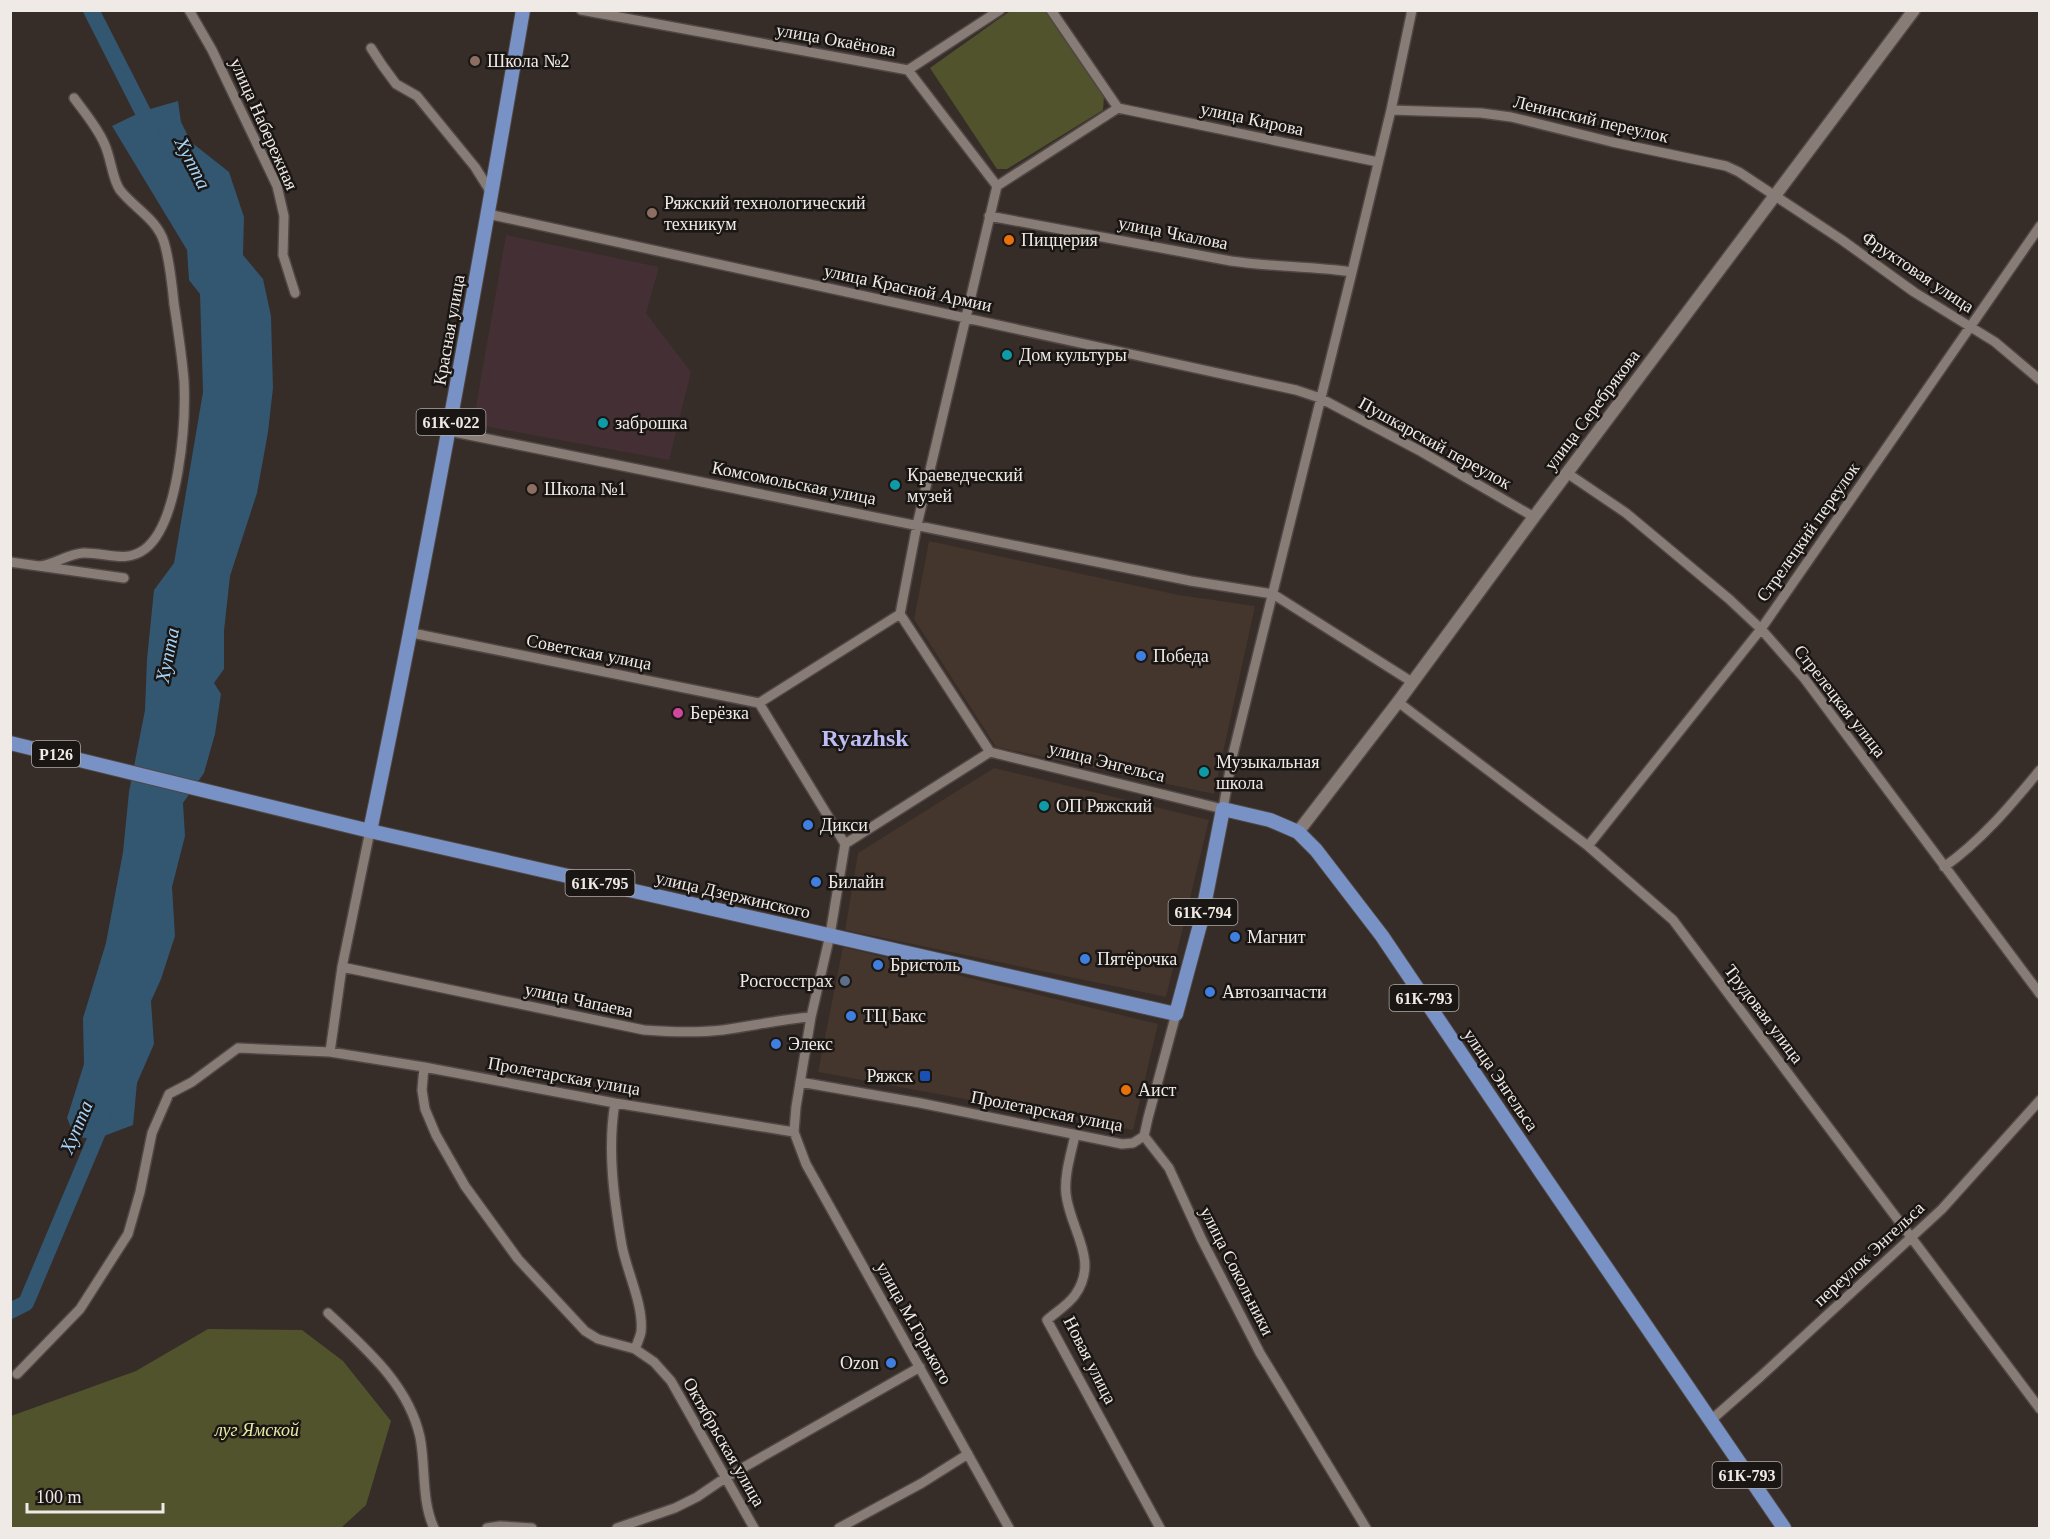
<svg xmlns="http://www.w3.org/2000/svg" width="2050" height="1539" viewBox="0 0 2050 1539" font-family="Georgia,serif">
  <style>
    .built { fill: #44352d }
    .industrial { fill: #443034 }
    .green { fill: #51532d }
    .water { fill: #335671 }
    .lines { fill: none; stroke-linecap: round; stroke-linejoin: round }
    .river { stroke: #335671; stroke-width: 16 }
    .street-casing { stroke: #504744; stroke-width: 12 }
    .secondary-casing { stroke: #504744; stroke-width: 15 }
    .primary-casing { stroke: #504744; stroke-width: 16 }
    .street { stroke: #887c77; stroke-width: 9 }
    .secondary { stroke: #887c77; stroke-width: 12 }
    .primary { stroke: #7892c6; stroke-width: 14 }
    .education-dot { fill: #8d6e63; stroke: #1a1614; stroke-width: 2 }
    .food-dot { fill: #e8710a; stroke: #1a1614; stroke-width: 2 }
    .culture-dot { fill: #0f9aa8; stroke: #1a1614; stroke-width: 2 }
    .shop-dot { fill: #3f7fe0; stroke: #1a1614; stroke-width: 2 }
    .hotel-dot { fill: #d1479c; stroke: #1a1614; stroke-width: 2 }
    .service-dot { fill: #5c6f8a; stroke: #1a1614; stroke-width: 2 }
    .transit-dot { fill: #1a4fb4; stroke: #1a1614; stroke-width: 2 }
    .labels { text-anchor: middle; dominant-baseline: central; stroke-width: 5; stroke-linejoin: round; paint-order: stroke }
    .shield { fill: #1a1614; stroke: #b0aaa8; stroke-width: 1.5 }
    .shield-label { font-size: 16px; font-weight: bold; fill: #f0eae7 }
    .street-label { font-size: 18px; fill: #f0eae7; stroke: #1a1614 }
    .poi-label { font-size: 18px; fill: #f0eae7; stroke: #1a1614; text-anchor: start }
    .park-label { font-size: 18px; font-style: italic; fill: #e6eaa4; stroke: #1a1614 }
    .water-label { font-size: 20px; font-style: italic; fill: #a5d4f9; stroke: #1a1614 }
    .district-label { font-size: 24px; font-weight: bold; fill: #bdbcf5; stroke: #1a1614 }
  </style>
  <rect width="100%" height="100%" fill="#362c28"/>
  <!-- built -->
  <path class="built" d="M929 541 1179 595 1255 606 1214 794 996 747 914 619Z
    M994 768 1209 820 1166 997 845 930 858 853Z
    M843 947 1158 1024 1133 1130 818 1072Z"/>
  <!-- industrial -->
  <path class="industrial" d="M506 235 659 267 646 313 691 372 669 460 473 424Z"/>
  <!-- green -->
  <path class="green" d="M1010 11H1045L1104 96 1103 110 1007 169H997L930 68Z
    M208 1329 302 1330 343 1361 391 1421 366 1505 341 1528H11V1416L136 1371Z"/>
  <!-- water -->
  <path class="water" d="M178 101 181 122 191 142 229 172 244 217 243 255 263 279 271 316 273 388 268 432 257 493 230 576 224 631V669L214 683 221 694 215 734 204 773 183 803 185 836 172 887 175 936 161 979 151 1001 154 1044 137 1083 133 1125 96 1139 75 1137 67 1118 84 1064 83 1018 106 943 123 852 129 792 145 710 147 659 154 590 174 563 203 392 200 294 189 280 187 250 112 126 143 111Z"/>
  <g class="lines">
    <!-- river -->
    <path class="river" d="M91 10 152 130
      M10 1311 26 1303 104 1118"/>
    <defs>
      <path id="street" d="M189 10 212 50 277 186 284 216 283 255 295 293
        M581 10 908 70
        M1051 10 1118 108
        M371 48 382 65 396 84 417 96 475 167 492 194
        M1118 108 1378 162
        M1391 110 1481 113 1511 117 1612 142 1726 166 1739 172 1842 240 1914 292 1995 342 2040 380
        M997 186 908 70 1000 10
        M997 186 1118 108
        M488 214 1296 390 1320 398 1422 452 1534 517
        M989 216 1231 261C1271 267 1312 266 1352 272
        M449 431 1191 581 1273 594 1412 682
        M1567 473 1626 513 1729 599 1761 629 1804 678 2040 994
        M10 562 124 578
        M40 566C55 564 68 554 83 553 105 552 125 564 145 549 179 523 186 423 184 381 182 356 178 330 174 304 172 284 170 262 164 242 157 219 134 208 120 190 112 179 111 157 104 143 97 127 85 113 74 98
        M900 614 917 525 997 186
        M900 614 990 752
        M412 633 759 703
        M1398 702 1588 846 1673 920 2040 1409
        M990 752 1223 809 1232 758 1352 272 1391 110 1412 10
        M845 844 830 935 811 1017 796 1107 794 1132 806 1164 1009 1528
        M845 844 759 703 900 614
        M845 844 990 752
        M1588 846 1761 629 2040 226
        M1944 867C1982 840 2010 806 2040 770
        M342 967 644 1030C670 1032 697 1033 723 1030 753 1026 781 1019 811 1017
        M1176 1014 1148 1118 1144 1136 1169 1168 1202 1240 1260 1353 1366 1528
        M330 1052 342 967 370 831
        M424 1067 422 1090 425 1109 436 1135 465 1186 518 1259 585 1331 598 1339 635 1349 654 1362 671 1381 754 1528
        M800 1082 920 1103 1122 1144 1133 1143 1144 1136
        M615 1103C607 1149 614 1200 622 1246 627 1272 644 1306 641 1332 640 1337 637 1344 635 1349
        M1075 1135C1071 1154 1064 1175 1066 1194 1070 1230 1100 1260 1075 1295 1068 1305 1056 1312 1047 1320L1160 1528
        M328 1313C366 1349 408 1384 420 1437 426 1467 421 1500 434 1528
        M17 1374 80 1309 128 1234 140 1192 152 1133 169 1094 192 1082 238 1048 330 1052 424 1067 615 1103 794 1132
        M1710 1421 1760 1377 1942 1209 2040 1100
        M487 1528 500 1526 532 1528
        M617 1528 675 1508 697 1497 725 1478 920 1367
        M839 1528 922 1483 968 1454"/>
      <path id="secondary" d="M1298 832 1398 702 1534 517 1914 10"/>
      <path id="primary" d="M10 743 370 831 1176 1014 1201 921 1223 809 1270 820 1298 832 1316 850 1382 936 1541 1172 1784 1528
        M370 831C427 559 476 285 523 10"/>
    </defs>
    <!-- street casing -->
    <use href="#street" class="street-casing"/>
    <!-- secondary casing -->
    <use href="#secondary" class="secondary-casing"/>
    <!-- primary casing -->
    <use href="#primary" class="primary-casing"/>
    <!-- street -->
    <use href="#street" class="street"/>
    <!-- secondary -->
    <use href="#secondary" class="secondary"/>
    <!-- primary -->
    <use href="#primary" class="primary"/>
  </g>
  <!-- markers -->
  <g class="education-dot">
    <circle cx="475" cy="61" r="6"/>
    <circle cx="652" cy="213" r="6"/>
    <circle cx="532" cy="489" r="6"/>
  </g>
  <g class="food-dot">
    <circle cx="1009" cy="240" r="6"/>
    <circle cx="1126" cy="1090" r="6"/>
  </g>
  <g class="culture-dot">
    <circle cx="1007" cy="355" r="6"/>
    <circle cx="603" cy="423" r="6"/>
    <circle cx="895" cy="485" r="6"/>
    <circle cx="1204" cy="772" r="6"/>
    <circle cx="1044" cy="806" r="6"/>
  </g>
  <g class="shop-dot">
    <circle cx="1141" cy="656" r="6"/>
    <circle cx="808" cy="825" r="6"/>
    <circle cx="816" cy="882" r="6"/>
    <circle cx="1235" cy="937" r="6"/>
    <circle cx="1085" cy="959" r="6"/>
    <circle cx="878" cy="965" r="6"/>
    <circle cx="1210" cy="992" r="6"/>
    <circle cx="851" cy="1016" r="6"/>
    <circle cx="776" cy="1044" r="6"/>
    <circle cx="891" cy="1363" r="6"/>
  </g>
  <circle class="hotel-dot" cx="678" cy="713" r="6"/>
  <circle class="service-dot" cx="845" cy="981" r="6"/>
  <rect class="transit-dot" x="919" y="1070" width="12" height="12" rx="3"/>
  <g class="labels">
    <!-- shield labels -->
    <g class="shield">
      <rect x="416.5" y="409" width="69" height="26" rx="4.5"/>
      <rect x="32" y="741" width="48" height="26" rx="4.5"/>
      <rect x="565.5" y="870" width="69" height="26" rx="4.5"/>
      <rect x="1168.5" y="899" width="69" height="26" rx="4.5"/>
      <rect x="1389.5" y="985" width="69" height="26" rx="4.5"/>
      <rect x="1712.5" y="1462" width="69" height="26" rx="4.5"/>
    </g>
    <g class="shield-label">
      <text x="451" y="422">61К-022</text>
      <text x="56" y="754">Р126</text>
      <text x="600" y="883">61К-795</text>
      <text x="1203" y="912">61К-794</text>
      <text x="1424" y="998">61К-793</text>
      <text x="1747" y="1475">61К-793</text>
    </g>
    <!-- street labels -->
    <g class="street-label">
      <text transform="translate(836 40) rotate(10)">улица Окаёнова</text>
      <text transform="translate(1252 119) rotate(12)">улица Кирова</text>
      <text transform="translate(1591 119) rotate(13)">Ленинский переулок</text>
      <text transform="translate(264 124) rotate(66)">улица Набережная</text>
      <text transform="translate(1173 233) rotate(11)">улица Чкалова</text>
      <text transform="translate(1918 272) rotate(34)">Фруктовая улица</text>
      <text transform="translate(908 288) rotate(12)">улица Красной Армии</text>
      <text transform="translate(449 330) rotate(-80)">Красная улица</text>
      <text transform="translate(1592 410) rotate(-53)">улица Серебрякова</text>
      <text transform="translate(1435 443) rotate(29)">Пушкарский переулок</text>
      <text transform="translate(794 483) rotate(11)">Комсомольская улица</text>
      <text transform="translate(1808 532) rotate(-55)">Стрелецкий переулок</text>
      <text transform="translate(589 652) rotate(11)">Советская улица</text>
      <text transform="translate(1840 701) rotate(52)">Стрелецкая улица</text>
      <text transform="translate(1107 762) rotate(14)">улица Энгельса</text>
      <text transform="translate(733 895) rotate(13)">улица Дзержинского</text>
      <text transform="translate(579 1000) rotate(12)">улица Чапаева</text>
      <text transform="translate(1764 1014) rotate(53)">Трудовая улица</text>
      <text transform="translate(564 1076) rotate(10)">Пролетарская улица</text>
      <text transform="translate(1501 1080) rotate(56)">улица Энгельса</text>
      <text transform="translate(1047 1111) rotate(11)">Пролетарская улица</text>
      <text transform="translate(1869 1254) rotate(-43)">переулок Энгельса</text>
      <text transform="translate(1237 1271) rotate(63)">улица Сокольники</text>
      <text transform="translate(914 1323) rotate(61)">улица М.Горького</text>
      <text transform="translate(1090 1360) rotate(63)">Новая улица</text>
      <text transform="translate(724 1442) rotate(60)">Октябрьская улица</text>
    </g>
    <!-- poi labels -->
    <g class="poi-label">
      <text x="487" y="61">Школа №2</text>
      <text x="664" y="203">Ряжский технологический<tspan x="664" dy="21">техникум</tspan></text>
      <text x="1021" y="240">Пиццерия</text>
      <text x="1019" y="355">Дом культуры</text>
      <text x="615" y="423">заброшка</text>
      <text x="907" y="475">Краеведческий<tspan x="907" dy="21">музей</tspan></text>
      <text x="544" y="489">Школа №1</text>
      <text x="1153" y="656">Победа</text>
      <text x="690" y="713">Берёзка</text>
      <text x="1216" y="762">Музыкальная<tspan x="1216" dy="21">школа</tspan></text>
      <text x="1056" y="806">ОП Ряжский</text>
      <text x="820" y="825">Дикси</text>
      <text x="828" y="882">Билайн</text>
      <text x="1247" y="937">Магнит</text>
      <text x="1097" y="959">Пятёрочка</text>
      <text x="890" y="965">Бристоль</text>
      <text x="833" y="981" text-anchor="end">Росгосстрах</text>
      <text x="1222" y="992">Автозапчасти</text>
      <text x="863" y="1016">ТЦ Бакс</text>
      <text x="788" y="1044">Элекс</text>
      <text x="913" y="1076" text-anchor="end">Ряжск</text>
      <text x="1138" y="1090">Аист</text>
      <text x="879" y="1363" text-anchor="end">Ozon</text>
    </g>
    <!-- park labels -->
    <g class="park-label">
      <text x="257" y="1430">луг Ямской</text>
    </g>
    <!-- water labels -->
    <g class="water-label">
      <text transform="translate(193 163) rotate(63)">Хупта</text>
      <text transform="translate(167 655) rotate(-79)">Хупта</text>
      <text transform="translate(76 1127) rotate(-67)">Хупта</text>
    </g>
    <!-- district labels -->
    <g class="district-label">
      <text x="865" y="738">Ryazhsk</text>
    </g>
  </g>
  <!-- border -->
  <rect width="2050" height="1539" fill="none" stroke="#f0eae7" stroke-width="24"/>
  <!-- scale -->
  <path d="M27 1503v9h136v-9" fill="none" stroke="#f0eae7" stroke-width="3"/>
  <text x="36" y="1503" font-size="18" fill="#f0eae7" stroke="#1a1614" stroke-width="4.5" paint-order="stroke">100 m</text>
</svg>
